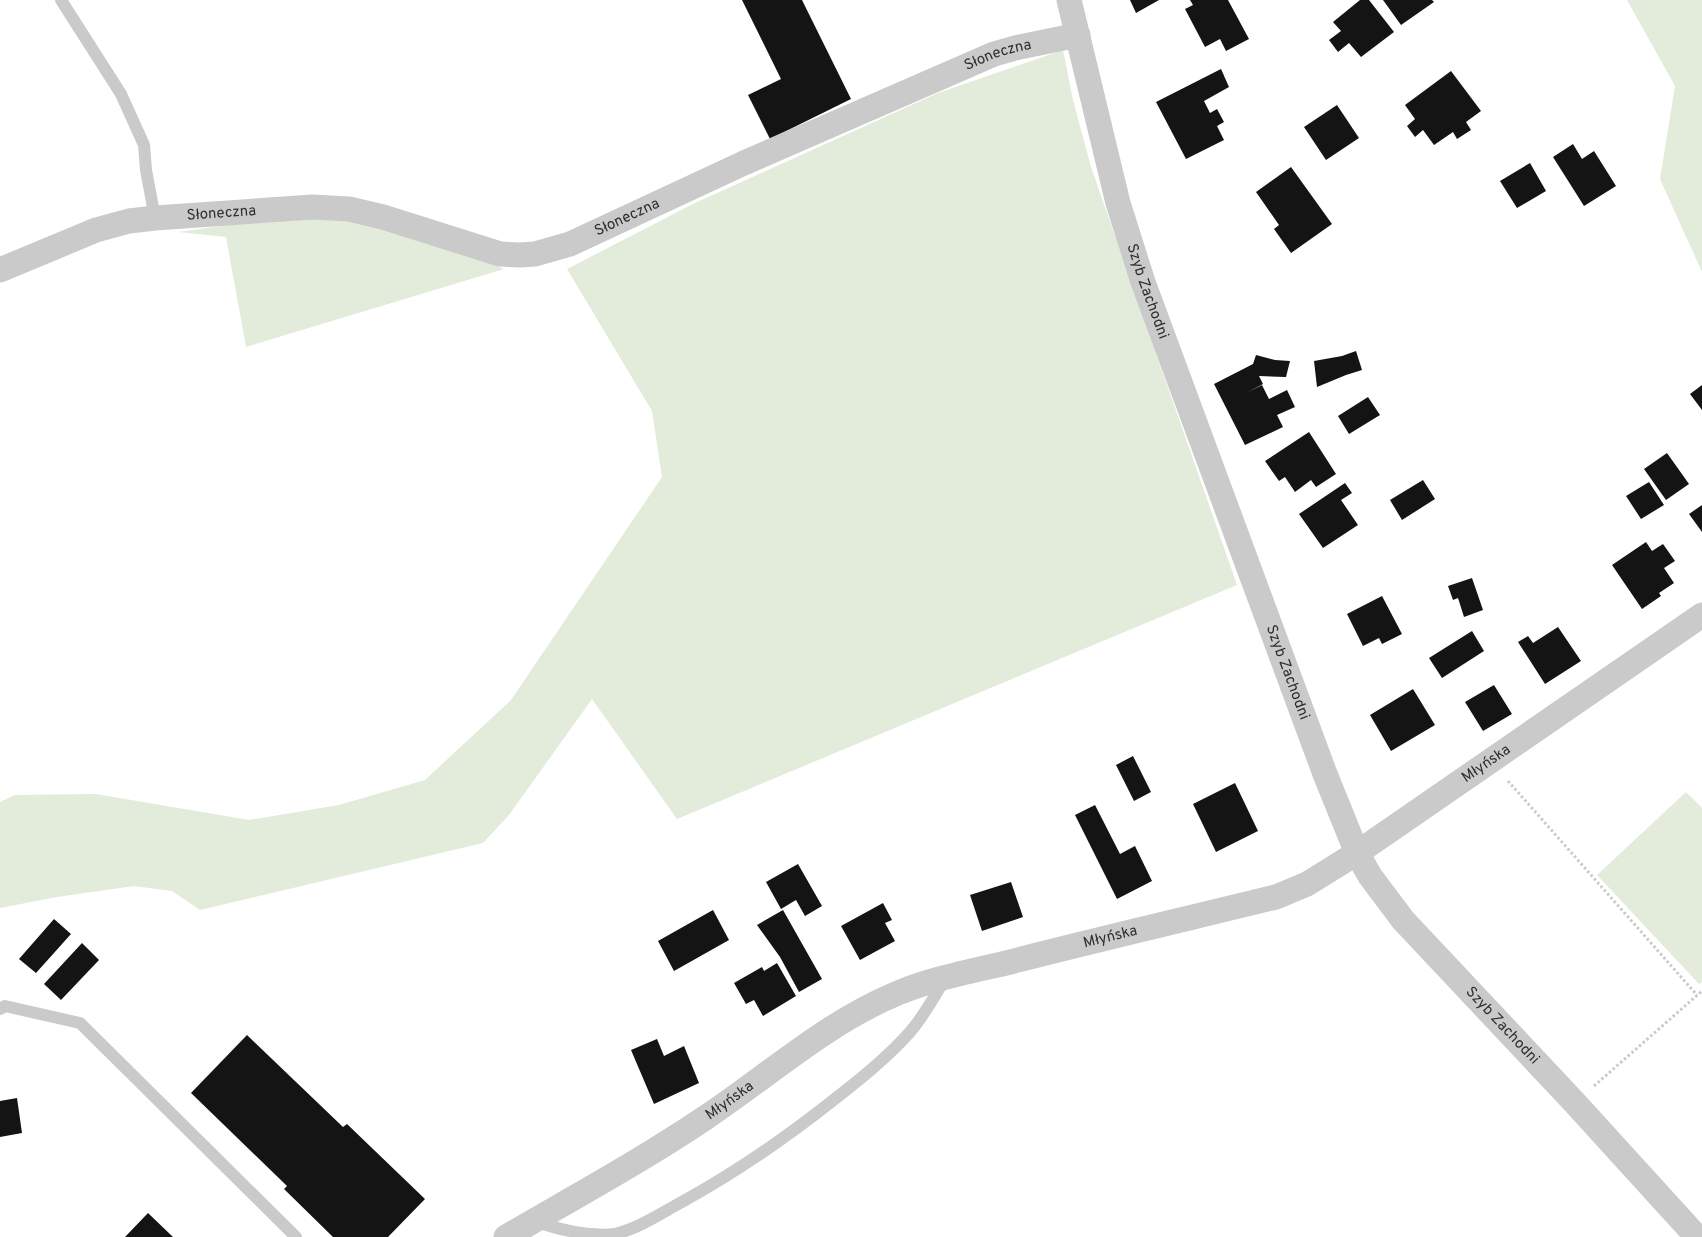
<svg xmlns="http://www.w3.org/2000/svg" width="1702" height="1237" viewBox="0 0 1702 1237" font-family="Overpass,sans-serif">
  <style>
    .green { fill: #e3ebdb }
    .building { fill: #141414 }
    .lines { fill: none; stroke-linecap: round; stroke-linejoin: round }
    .path { stroke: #cacaca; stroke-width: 3; stroke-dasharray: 2.5 2.5; stroke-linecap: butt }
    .service { stroke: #cacaca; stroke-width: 12 }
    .minor { stroke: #cacaca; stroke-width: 25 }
    .labels { text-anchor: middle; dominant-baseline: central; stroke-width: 5; stroke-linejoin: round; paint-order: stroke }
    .street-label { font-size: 15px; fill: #2d2d2d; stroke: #fff }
  </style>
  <rect width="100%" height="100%" fill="#fff"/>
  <!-- green -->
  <path class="green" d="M1627 0H1702V272L1660 179 1675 86Z
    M1063 50 1073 100 1091 167 1237 585 677 819 592 699 509 815 483 843 200 910 172 891 134 886 57 897 0 908V802L15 795 96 794 249 820 339 805 425 780 511 700 662 477 652 411 567 269 695 203 938 93Z
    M351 218 428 238 504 269 246 347 226 237 178 232 271 219Z
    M1686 792 1702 808V982L1699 984 1597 875Z"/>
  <!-- building -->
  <path class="building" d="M742 0H802L851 99 770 139 748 95 781 79Z
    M1130 0H1159L1136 13Z
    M1190 0H1228L1249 39 1226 51 1220 39 1205 47 1185 9 1193 5Z
    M1360 0H1369L1394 32 1361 57 1349 43 1338 52 1329 40 1341 31 1333 22Z
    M1383 0H1432L1434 2 1401 25Z
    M1221 69 1229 87 1204 101 1210 113 1217 109 1224 122 1217 126 1224 140 1186 159 1156 102Z
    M1451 71 1481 111 1466 122 1471 130 1457 139 1453 132 1434 145 1423 130 1415 137 1407 126 1415 119 1405 105Z
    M1337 105 1359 138 1326 160 1304 127Z
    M1573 144 1582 159 1594 151 1616 186 1584 206 1553 157Z
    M1530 163 1546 191 1517 208 1500 181Z
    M1291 167 1332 224 1291 253 1274 229 1279 225 1256 192Z
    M1356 351 1362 370 1346 375 1317 387 1314 361 1342 356Z
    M1256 355 1275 360 1290 361 1286 377 1259 376 1263 384 1248 392 1262 385 1269 399 1287 390 1295 407 1277 415 1283 427 1245 445 1214 384 1253 364Z
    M1702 385V410L1690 394Z
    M1368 397 1380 415 1349 434 1338 416Z
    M1309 432 1336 474 1316 487 1311 480 1295 492 1285 477 1279 481 1265 461Z
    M1667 453 1689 484 1666 500 1644 469Z
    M1423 480 1435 499 1402 520 1390 500Z
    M1649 482 1664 505 1641 519 1626 496Z
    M1345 483 1352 493 1341 500 1358 525 1323 548 1299 514Z
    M1702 505V532L1689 514Z
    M1646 542 1652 551 1663 544 1675 561 1664 568 1674 583 1659 593 1661 596 1642 609 1612 565Z
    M1472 578 1483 610 1464 617 1458 598 1453 600 1448 586Z
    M1382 596 1402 634 1382 644 1379 638 1363 646 1347 614Z
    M1558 627 1581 661 1545 684 1518 642 1528 636 1533 643Z
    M1472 631 1484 651 1442 678 1429 658Z
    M1494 685 1512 714 1483 731 1465 702Z
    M1413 689 1435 725 1391 751 1370 715Z
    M1133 756 1151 792 1134 801 1116 765Z
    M1235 783 1258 831 1216 852 1193 804Z
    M1095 805 1120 854 1135 846 1152 881 1117 899 1075 815Z
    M798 864 822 906 805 916 796 900 781 909 766 882Z
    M1011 882 1023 917 982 931 970 895Z
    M883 903 892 920 885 923 895 941 860 960 841 926Z
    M713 910 729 940 674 971 658 941Z
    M783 910 822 979 799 992 780 957 757 925Z
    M54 919 71 934 36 973 19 959Z
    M82 943 99 960 61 1000 44 984Z
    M777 963 796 996 763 1016 754 1000 746 1004 734 983 762 967 764 971Z
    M247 1035 343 1127 347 1124 425 1199 388 1237H333L284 1189 287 1186 191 1093Z
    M657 1039 664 1056 684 1046 699 1083 654 1104 631 1050Z
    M17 1098 22 1133 0 1137V1101Z
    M148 1213 173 1237H125Z"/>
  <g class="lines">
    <!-- path -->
    <path class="path" d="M1508 781 1697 995
      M1594 1086 1702 991"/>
    <!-- service -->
    <path class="service" d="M61 0 121 94 144 145 146 170 155 218
      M0 1009 5 1006 80 1023 296 1237
      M534 1221C560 1230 588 1237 615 1234 637 1229 660 1214 680 1203 735 1173 787 1137 836 1098 862 1078 888 1057 910 1032 924 1016 934 997 945 979"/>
    <!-- minor -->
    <g class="minor">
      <path id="s1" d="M1069 0 1118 203 1143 282 1325 774 1357 853 1370 876 1403 920 1575 1103 1697 1237"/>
      <path id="s2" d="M0 270 96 230 129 221 155 218 312 207 349 209 383 217 500 254 519 255 535 254 570 244 744 163 994 54 1015 48 1078 35"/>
      <path id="s3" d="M506 1237C573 1198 641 1161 705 1118 768 1076 827 1022 898 993 936 977 979 970 1018 960 1104 938 1190 918 1276 897L1307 884 1357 853 1702 615"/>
    </g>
  </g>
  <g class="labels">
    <!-- street labels -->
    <g class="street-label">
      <text stroke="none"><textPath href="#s2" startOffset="1056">Słoneczna</textPath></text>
      <text stroke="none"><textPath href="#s2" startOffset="231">Słoneczna</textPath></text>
      <text stroke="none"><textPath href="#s2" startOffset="651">Słoneczna</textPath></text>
      <text stroke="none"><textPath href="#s1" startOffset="302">Szyb Zachodni</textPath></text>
      <text stroke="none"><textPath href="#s1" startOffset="708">Szyb Zachodni</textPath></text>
      <text stroke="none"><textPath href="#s3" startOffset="1102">Młyńska</textPath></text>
      <text stroke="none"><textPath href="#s3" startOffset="682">Młyńska</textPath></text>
      <text stroke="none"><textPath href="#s1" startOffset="1128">Szyb Zachodni</textPath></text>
      <text stroke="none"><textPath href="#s3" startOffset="262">Młyńska</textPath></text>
    </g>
  </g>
</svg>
